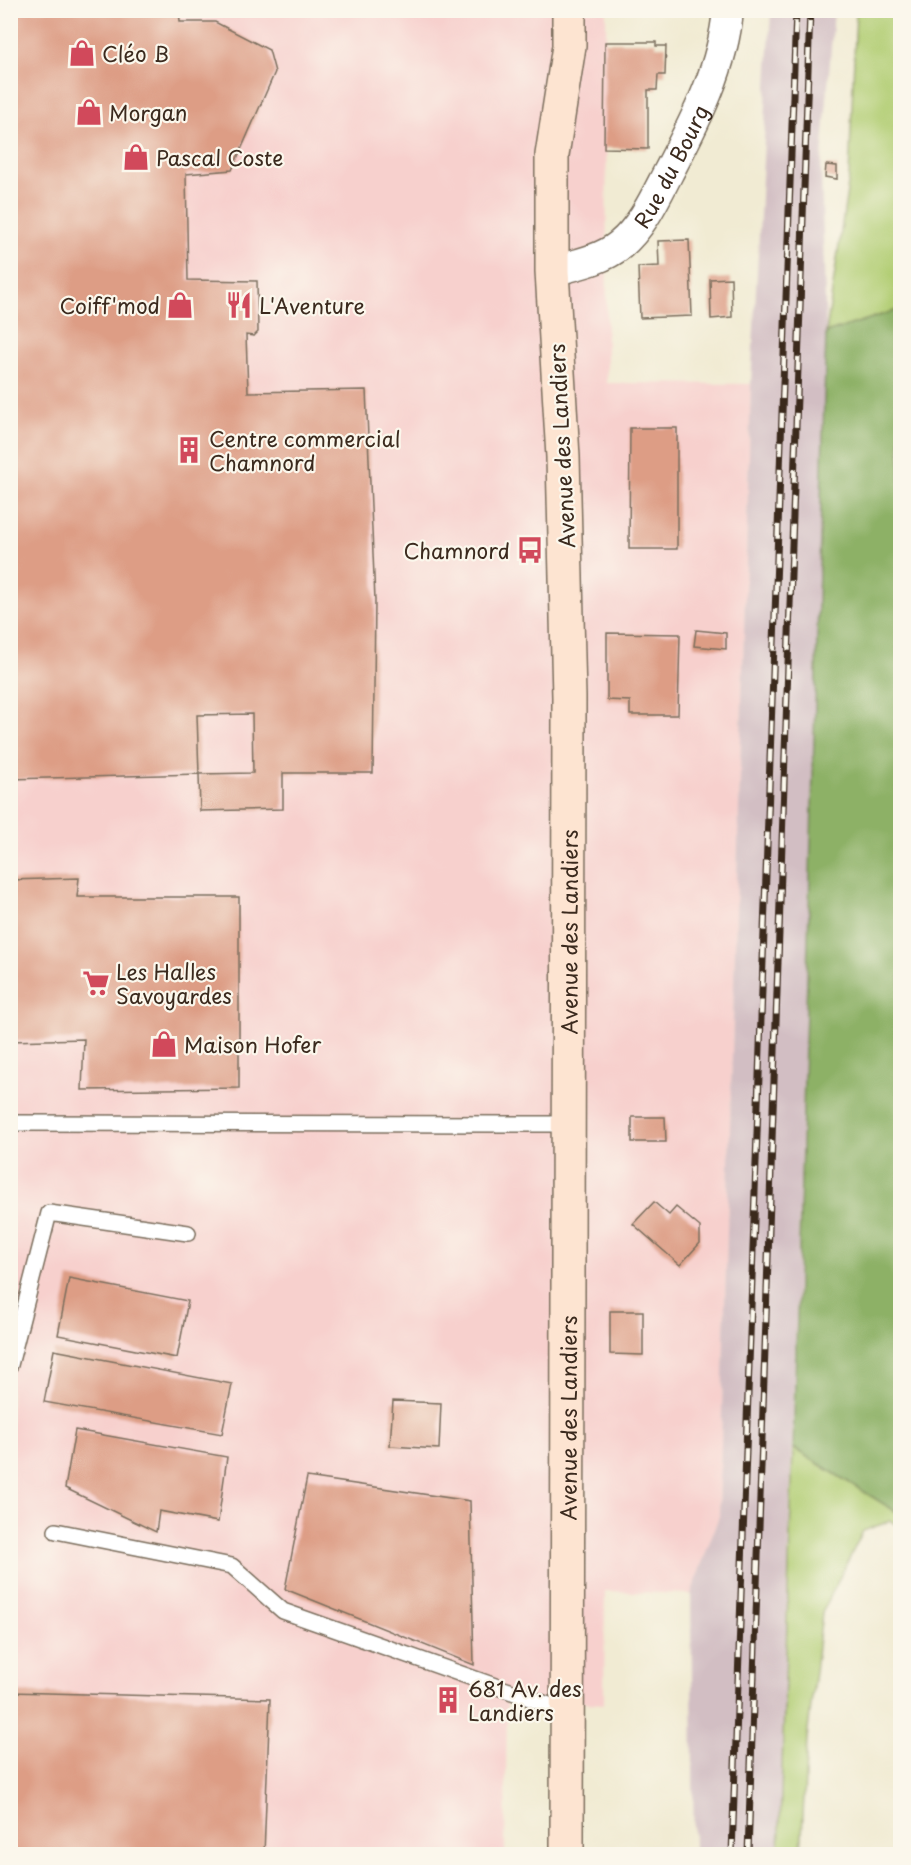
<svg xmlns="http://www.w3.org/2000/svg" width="911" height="1865" viewBox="0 0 911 1865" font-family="'Playpen Sans',sans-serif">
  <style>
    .built { fill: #f7d0cd }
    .industrial { fill: #d2bec3 }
    .green { fill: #b2ce74; stroke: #767c49; stroke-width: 1.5 }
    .forest { fill: #8db166; stroke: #646e42; stroke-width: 1.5 }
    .building { fill: #dd9d85; fill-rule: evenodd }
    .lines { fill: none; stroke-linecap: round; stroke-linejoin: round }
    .service-casing { stroke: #7b6e5d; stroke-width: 18 }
    .minor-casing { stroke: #7b6e5d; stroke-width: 33 }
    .secondary-casing { stroke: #7b6e5d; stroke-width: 36 }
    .service { stroke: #fff; stroke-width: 15 }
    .minor { stroke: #fff; stroke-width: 30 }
    .secondary { stroke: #fde4d1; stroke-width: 33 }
    .rail-casing { stroke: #3b2a1e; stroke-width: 7 }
    .rail { stroke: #fbf7ec; stroke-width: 4.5; stroke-dasharray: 14; stroke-linecap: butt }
    .labels { text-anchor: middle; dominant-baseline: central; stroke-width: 4.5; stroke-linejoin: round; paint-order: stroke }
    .poi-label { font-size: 21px; fill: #3b2a1e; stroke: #fbf7ec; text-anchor: start }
    .street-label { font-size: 21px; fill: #3b2a1e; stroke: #fbf7ec }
  </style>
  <rect width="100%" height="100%" fill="#fbf7ec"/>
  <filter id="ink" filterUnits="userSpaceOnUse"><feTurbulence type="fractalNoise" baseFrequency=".0167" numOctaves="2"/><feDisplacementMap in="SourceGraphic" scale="12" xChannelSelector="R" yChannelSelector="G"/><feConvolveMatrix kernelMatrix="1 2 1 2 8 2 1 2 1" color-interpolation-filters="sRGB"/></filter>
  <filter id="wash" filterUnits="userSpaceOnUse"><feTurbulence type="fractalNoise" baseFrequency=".008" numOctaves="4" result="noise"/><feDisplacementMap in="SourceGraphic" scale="24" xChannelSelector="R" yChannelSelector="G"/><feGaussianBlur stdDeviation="1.35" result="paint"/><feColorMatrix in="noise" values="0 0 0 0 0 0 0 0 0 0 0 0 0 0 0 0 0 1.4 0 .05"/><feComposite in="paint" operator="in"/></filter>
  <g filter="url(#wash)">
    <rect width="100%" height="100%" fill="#f1ebd3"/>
    <!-- built -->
    <path class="built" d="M11 11H606L607 383 751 384 719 1516 691 1594 605 1591 604 1704 507 1698 505 1854H11Z"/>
    <!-- industrial -->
    <path class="industrial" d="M771 11H834L821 171 826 333 779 1854H694L691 1594 719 1516 751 384Z"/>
    <!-- green -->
    <path class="green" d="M856 11H900V309L826 333 849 177Z
      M793 1448 900 1514V1526L890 1521 863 1531 822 1613 807 1739 801 1854H779Z"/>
    <!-- forest -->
    <path class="forest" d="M900 309V1514L793 1448 826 333Z"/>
    <g id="blocks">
      <!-- building -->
      <path class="building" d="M10 10H179L180 22H215L269 50 275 72 232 170 186 174 188 280 257 281 258 332 254 336 246 335 248 392 366 390 375 600 373 773H283V809L200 811 199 774 10 779ZM252 714 253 773 199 774 197 715Z
        M605 42H656V46H666L665 75H658L657 90H648V149L604 148Z
        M826 165 837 166V179L825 177Z
        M689 240 692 316 640 318 638 267 659 266 658 241Z
        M731 278 732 317 711 319 710 279Z
        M630 428H677V549H629Z
        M696 630 726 633V649L694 646Z
        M607 633 680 634 678 715H630V701L607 700Z
        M79 878 77 897H239V1088L82 1090 84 1039 10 1041V880Z
        M632 1117H665L666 1142H632Z
        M654 1202 669 1215 676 1207 700 1227V1243L680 1265 633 1224Z
        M69 1278 188 1301 177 1358 58 1335Z
        M610 1311H643V1355L610 1354Z
        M54 1350 232 1384 222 1434 44 1402Z
        M393 1401 441 1403 439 1449 390 1446Z
        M75 1430 227 1457 218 1522 159 1511 156 1532 65 1488Z
        M307 1477 470 1501 474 1665 285 1589Z
        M444 1691 456 1695 452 1708 441 1705Z
        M10 1692 270 1699 264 1854H10Z"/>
    </g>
  </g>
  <g filter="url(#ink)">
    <use href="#blocks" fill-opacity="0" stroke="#7b6e5d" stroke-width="1.5"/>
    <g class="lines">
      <defs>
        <path id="service" d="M10 1123 570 1124
          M10 1365 49 1213 188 1233
          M56 1531 232 1566 283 1611 566 1711"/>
        <g id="minor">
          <path id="s1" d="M552 271C574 265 602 260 620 245 642 227 655 198 668 173 695 121 723 69 728 10"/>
        </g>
        <g id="secondary">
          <path id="s2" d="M567 1854 569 697 563 457 552 271V155L569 46V10"/>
        </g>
      </defs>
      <!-- service casing -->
      <use href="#service" class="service-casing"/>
      <!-- minor casing -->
      <use href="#minor" class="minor-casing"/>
      <!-- secondary casing -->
      <use href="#secondary" class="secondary-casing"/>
      <!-- service -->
      <use href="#service" class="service"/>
      <!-- minor -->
      <use href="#minor" class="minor"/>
      <!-- secondary -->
      <use href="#secondary" class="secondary"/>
      <defs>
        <path id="rail" d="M732 1854 796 10
          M748 1854 810 10"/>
      </defs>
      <!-- rail casing -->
      <use href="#rail" class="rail-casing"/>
      <!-- rail -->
      <use href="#rail" class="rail"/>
    </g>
  </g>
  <!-- icons -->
  <defs>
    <symbol id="shop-bare" viewBox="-9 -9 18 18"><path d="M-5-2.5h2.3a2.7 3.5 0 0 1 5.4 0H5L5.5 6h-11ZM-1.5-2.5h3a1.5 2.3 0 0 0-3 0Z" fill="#d1495b" stroke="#fbf7ec" stroke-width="2.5" paint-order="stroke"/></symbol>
    <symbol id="restaurant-bare" viewBox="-9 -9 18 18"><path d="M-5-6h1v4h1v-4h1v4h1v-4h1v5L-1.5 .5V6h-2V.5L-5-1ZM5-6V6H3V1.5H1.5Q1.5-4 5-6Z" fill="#d1495b" stroke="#fbf7ec" stroke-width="2.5" paint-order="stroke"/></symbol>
    <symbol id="building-bare" viewBox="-9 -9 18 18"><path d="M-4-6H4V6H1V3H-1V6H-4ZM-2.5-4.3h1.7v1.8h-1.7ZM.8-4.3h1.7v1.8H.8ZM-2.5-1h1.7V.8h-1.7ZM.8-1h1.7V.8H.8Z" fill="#d1495b" stroke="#fbf7ec" stroke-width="2.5" paint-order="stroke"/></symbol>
    <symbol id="bus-bare" viewBox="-9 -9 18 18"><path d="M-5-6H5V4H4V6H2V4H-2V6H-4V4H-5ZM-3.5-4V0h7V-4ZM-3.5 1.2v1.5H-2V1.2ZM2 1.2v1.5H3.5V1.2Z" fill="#d1495b" stroke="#fbf7ec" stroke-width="2.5" paint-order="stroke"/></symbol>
    <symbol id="supermarket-bare" viewBox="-9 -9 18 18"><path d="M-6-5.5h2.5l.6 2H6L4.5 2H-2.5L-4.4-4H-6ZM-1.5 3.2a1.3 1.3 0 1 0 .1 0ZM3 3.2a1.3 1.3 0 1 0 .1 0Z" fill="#d1495b" stroke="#fbf7ec" stroke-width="2.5" paint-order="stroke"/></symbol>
  </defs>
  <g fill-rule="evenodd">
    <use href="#shop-bare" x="63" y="34" width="38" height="38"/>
    <use href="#shop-bare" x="70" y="93" width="38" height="38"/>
    <use href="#shop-bare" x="117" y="138" width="38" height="38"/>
    <use href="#shop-bare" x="161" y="286" width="38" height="38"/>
    <use href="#restaurant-bare" x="220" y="286" width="38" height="38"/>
    <use href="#building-bare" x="170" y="431" width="38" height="38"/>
    <use href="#bus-bare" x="511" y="531" width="38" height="38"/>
    <use href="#supermarket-bare" x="77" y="964" width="38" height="38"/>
    <use href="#shop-bare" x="145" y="1025" width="38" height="38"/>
    <use href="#building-bare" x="429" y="1681" width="38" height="38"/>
  </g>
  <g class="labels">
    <!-- poi labels -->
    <g class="poi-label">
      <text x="102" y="53">Cléo B</text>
      <text x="109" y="112">Morgan</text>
      <text x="156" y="157">Pascal Coste</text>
      <text x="160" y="305" text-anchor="end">Coiff'mod</text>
      <text x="259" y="305">L'Aventure</text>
      <text x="209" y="438">Centre commercial<tspan x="209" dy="24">Chamnord</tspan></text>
      <text x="510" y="550" text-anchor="end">Chamnord</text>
      <text x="116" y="971">Les Halles<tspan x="116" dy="24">Savoyardes</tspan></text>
      <text x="184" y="1044">Maison Hofer</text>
      <text x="468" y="1688">681 Av. des<tspan x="468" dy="24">Landiers</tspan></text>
    </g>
    <!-- street labels -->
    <g class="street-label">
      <text stroke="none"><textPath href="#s1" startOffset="168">Rue du Bourg</textPath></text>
      <text transform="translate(561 446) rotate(-93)">Avenue des Landiers</text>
      <text stroke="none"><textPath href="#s2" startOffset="922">Avenue des Landiers</textPath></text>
      <text stroke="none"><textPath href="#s2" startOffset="436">Avenue des Landiers</textPath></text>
    </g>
  </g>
  <!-- margin -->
  <rect width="911" height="1865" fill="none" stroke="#fbf7ec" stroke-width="36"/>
</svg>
